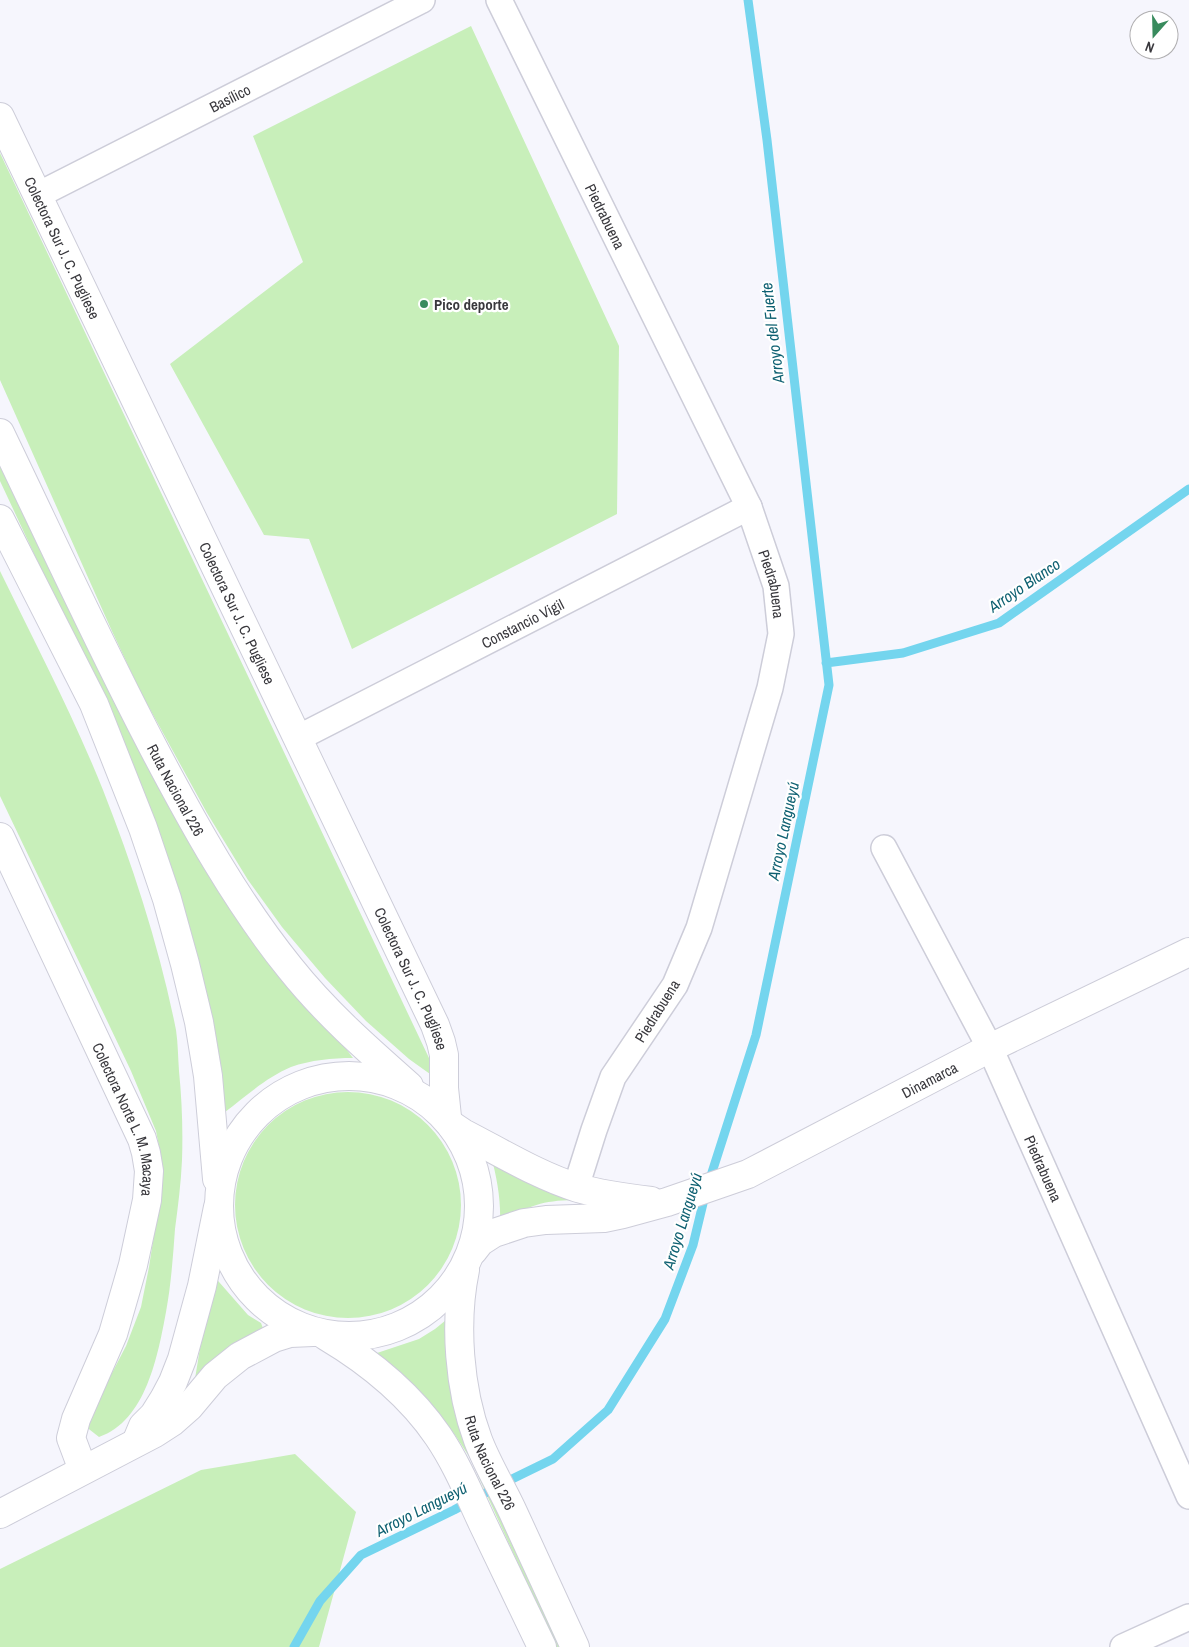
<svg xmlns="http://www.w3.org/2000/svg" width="1189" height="1647" viewBox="0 0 1189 1647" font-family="'Archivo Narrow',sans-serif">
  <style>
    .green { fill: #c8efba }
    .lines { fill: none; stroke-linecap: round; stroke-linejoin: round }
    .stream { stroke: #74d5ee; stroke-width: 9 }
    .minor-casing { stroke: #cdcdd9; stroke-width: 28 }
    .tertiary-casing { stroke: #cdcdd9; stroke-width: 30 }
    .secondary-casing { stroke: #cdcdd9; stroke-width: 30 }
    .trunk-casing { stroke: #cdcdd9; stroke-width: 30 }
    .minor { stroke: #fff; stroke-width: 25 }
    .tertiary { stroke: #fff; stroke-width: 28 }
    .secondary { stroke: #fff; stroke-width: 28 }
    .trunk { stroke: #fff; stroke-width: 28 }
    .poi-dot { fill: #388b5d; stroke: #fff; stroke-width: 2 }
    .labels { text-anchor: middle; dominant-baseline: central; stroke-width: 4.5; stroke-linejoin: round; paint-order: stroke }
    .street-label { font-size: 15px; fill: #39383d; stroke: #fff }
    .poi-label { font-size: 15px; font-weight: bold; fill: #39383d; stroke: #fff; text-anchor: start }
    .water-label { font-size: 16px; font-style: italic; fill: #0f6172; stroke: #fff }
  </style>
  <rect width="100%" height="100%" fill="#f6f6fd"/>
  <!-- green -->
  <path class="green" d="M471 26 619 346 617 514 352 649 309 539 264 535 170 364 303 262 253 136Z
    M0 153 438 1077 430 1074 409 1059 366 1021 325 978 282 927 248 880 207 813 140 691 111 629 0 380Z
    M0 462 320 1015 353 1058C332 1058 311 1060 291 1067 267 1077 246 1096 225 1112L222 1103C217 1024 198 951 173 876 158 831 142 788 123 744L0 481Z
    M0 571C35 643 73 715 103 790 133 866 160 949 176 1030 178 1043 178 1058 179 1071 182 1101 183 1130 182 1160 181 1183 178 1206 175 1229 173 1257 171 1285 166 1312 158 1355 146 1421 99 1437L85 1426 94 1400 113 1371 126 1346 141 1307 149 1267 157 1215 161 1172 160 1152 156 1131 131 1071 0 796Z
    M235 1205a113 113 0 1 1 226 0a113 113 0 1 1-226 0Z
    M491 1156 579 1200C543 1200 530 1205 500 1223 501 1200 497 1178 491 1156Z
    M212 1274 248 1315 261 1323 264 1331 194 1385Z
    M451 1316V1369L566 1647H556L470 1458 455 1435 436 1410 374 1354 419 1339 435 1329Z
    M295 1454 356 1512 319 1647H0V1569L201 1470Z"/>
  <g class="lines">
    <!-- stream -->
    <path class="stream" d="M826 663 903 653 999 623 1189 489
      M294 1647 320 1601 361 1555 454 1510 500 1485 553 1459 608 1410 665 1319 693 1245 706 1191 756 1035 829 685 767 140 748 0"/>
    <defs>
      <g id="minor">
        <path id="s1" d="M499 0 749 507 776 586 781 634 770 688 699 928 675 985 613 1077 594 1130 576 1187"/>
        <path id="s2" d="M38 195 422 0"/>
        <path id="s3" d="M298 738 749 507"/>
        <path id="s4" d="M884 848 990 1048 1189 1496"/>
        <path d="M1123 1647 1189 1617"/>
      </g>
      <g id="tertiary">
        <path id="s5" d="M0 837 142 1139 146 1153 149 1171 147 1200 133 1265 113 1334 76 1419 71 1438 83 1470"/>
        <path d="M451 1125 463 1133C500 1152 539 1176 578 1188 602 1195 626 1198 651 1201"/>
        <path id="s6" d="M473 1251 480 1242 494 1233 524 1223 546 1220 604 1218 623 1214 667 1202 748 1174 990 1048 1189 952"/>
        <path d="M138 1438 143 1426 154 1415 164 1399 173 1382 182 1359 202 1286 218 1207"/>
        <path d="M0 1514 155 1433 172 1422 189 1407 215 1376 240 1356 274 1338 290 1333 313 1332"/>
      </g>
      <g id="secondary">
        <path id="s7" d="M0 117 435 1025 441 1042 444 1055V1088L447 1117"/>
      </g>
      <g id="trunk">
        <path id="s8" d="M0 433C51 539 100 646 154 749 194 825 236 901 290 968 325 1012 367 1049 409 1086"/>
        <path d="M0 519 94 704 143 828 167 899 185 964 199 1022 208 1076 217 1179"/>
        <circle cx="349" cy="1206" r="130"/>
        <path id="s9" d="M465 1270C454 1323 459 1389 478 1440 487 1464 502 1488 513 1512 534 1557 554 1602 575 1647"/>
        <path d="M326 1336C368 1361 410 1395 438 1436 457 1464 469 1494 483 1524 503 1565 522 1606 542 1647"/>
      </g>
    </defs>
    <!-- minor casing -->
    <use href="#minor" class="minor-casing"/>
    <!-- tertiary casing -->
    <use href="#tertiary" class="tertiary-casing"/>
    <!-- secondary casing -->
    <use href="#secondary" class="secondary-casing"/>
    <!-- trunk casing -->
    <use href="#trunk" class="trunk-casing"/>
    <!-- minor -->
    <use href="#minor" class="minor"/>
    <!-- tertiary -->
    <use href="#tertiary" class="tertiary"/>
    <!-- secondary -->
    <use href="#secondary" class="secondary"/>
    <!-- trunk -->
    <use href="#trunk" class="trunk"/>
  </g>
  <!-- markers -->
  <circle class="poi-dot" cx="424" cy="304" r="5"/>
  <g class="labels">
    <!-- street labels -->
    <g class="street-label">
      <text stroke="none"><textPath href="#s2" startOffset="215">Basílico</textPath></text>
      <text stroke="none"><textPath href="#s1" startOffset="241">Piedrabuena</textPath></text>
      <text stroke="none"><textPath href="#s7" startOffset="145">Colectora Sur J. C. Pugliese</textPath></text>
      <text stroke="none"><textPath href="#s1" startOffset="646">Piedrabuena</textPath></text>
      <text stroke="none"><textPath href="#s7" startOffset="550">Colectora Sur J. C. Pugliese</textPath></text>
      <text stroke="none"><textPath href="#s3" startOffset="252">Constancio Vigil</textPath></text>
      <text stroke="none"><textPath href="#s8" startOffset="398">Ruta Nacional 226</textPath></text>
      <text stroke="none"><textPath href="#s7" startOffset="955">Colectora Sur J. C. Pugliese</textPath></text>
      <text transform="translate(657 1011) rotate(-58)">Piedrabuena</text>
      <text stroke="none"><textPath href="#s6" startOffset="495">Dinamarca</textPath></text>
      <text stroke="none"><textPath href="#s5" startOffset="310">Colectora Norte L. M. Macaya</textPath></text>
      <text stroke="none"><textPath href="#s4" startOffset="358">Piedrabuena</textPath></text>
      <text stroke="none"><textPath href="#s9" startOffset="198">Ruta Nacional 226</textPath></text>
    </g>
    <!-- poi labels -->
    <g class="poi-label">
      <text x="434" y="304">Pico deporte</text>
    </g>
    <!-- water labels -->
    <g class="water-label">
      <text transform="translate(772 333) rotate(-97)">Arroyo del Fuerte</text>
      <text transform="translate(1024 585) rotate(-34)">Arroyo Blanco</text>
      <text transform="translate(783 831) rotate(-78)">Arroyo Langueyú</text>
      <text transform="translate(682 1221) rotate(-73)">Arroyo Langueyú</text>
      <text transform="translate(421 1509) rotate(-27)">Arroyo Langueyú</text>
    </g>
  </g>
  <!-- north arrow -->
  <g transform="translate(1154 35) rotate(200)"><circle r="24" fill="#ffffff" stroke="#b0afb1"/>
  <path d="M0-4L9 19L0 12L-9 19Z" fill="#388b5d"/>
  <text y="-8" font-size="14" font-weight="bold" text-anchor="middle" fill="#39383d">N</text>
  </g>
</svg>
